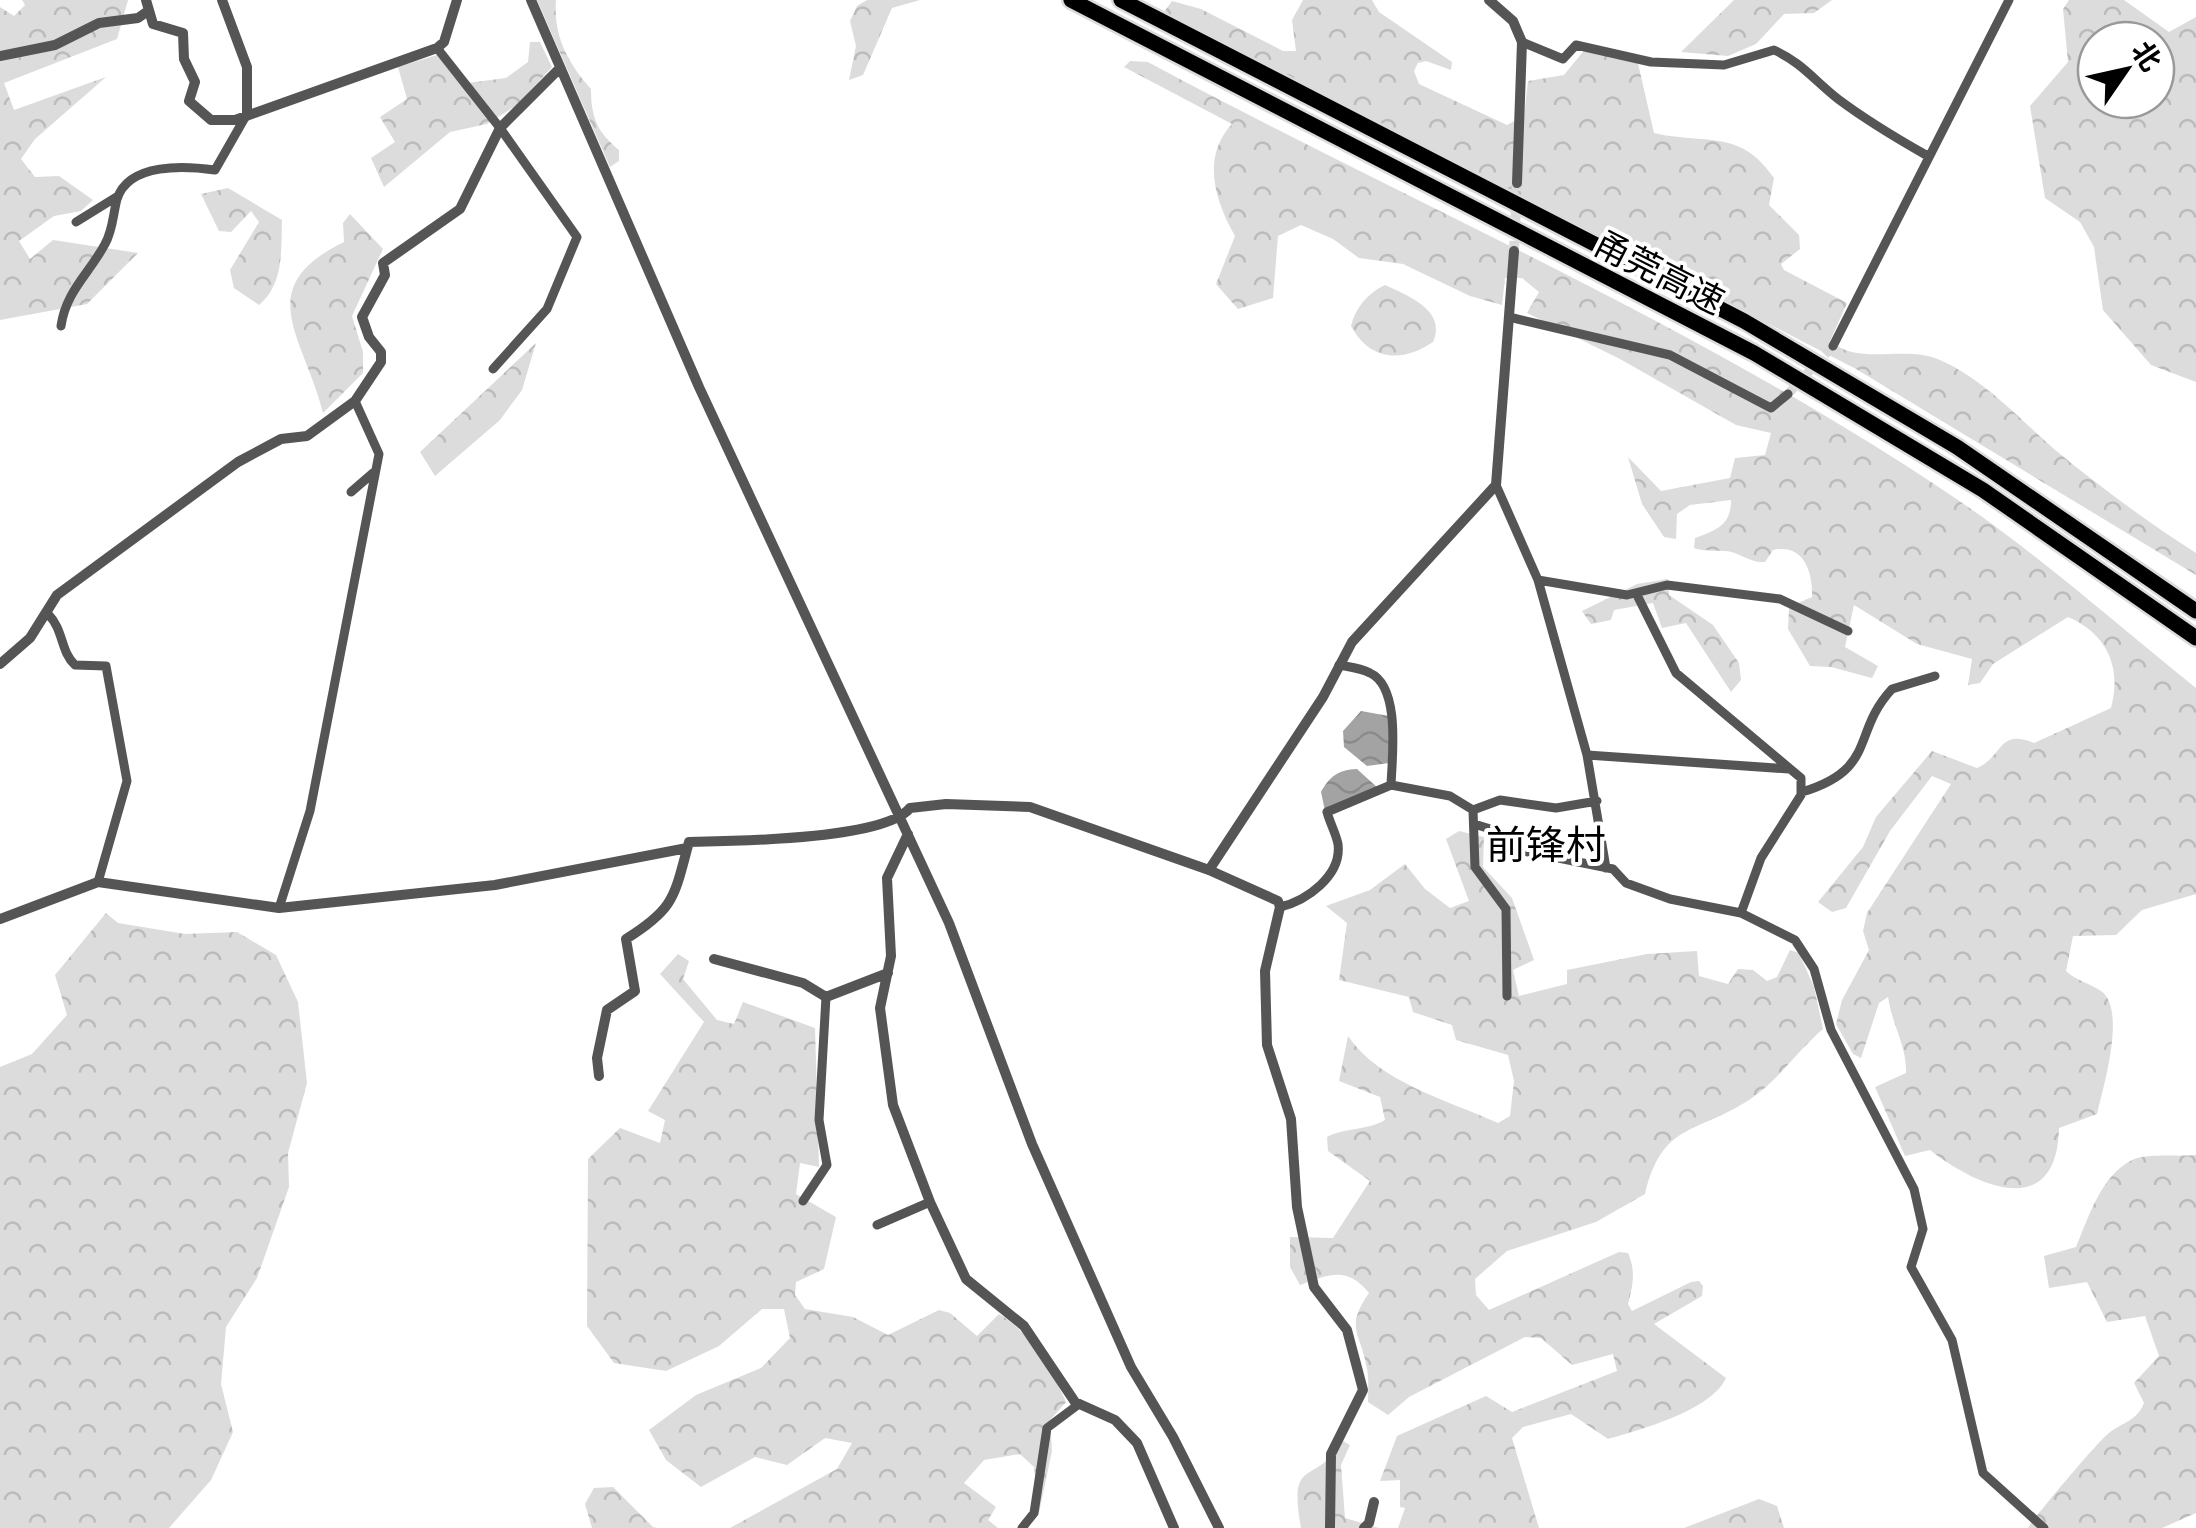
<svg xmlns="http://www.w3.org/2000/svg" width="2196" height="1528" viewBox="0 0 2196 1528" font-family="'Exo 2','Noto Sans SC',sans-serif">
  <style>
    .forest { fill: url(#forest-crowns); fill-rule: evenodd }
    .water { fill: url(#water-waves) }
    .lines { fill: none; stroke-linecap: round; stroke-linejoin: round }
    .minor-tunnel { stroke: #d9d9d9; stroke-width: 9; stroke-dasharray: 9 4.5; stroke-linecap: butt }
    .tertiary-tunnel { stroke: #d9d9d9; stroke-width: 10; stroke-dasharray: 10 5; stroke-linecap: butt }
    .motorway-casing { stroke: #dbdbdb; stroke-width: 20 }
    .minor { stroke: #555; stroke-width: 9 }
    .tertiary { stroke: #555; stroke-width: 10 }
    .motorway { stroke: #000; stroke-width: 15 }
    .labels { text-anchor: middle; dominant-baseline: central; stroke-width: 8; stroke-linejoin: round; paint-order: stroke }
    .street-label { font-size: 35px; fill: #000; stroke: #fff }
    .quarter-label { font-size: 40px; fill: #000; stroke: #fff }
  </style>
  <defs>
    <pattern id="forest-crowns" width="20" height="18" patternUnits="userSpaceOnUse" patternTransform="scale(2.5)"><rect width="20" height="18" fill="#dcdcdc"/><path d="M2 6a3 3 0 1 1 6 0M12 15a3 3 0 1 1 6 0" fill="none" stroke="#bbb"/></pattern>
    <pattern id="water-waves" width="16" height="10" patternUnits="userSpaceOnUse" patternTransform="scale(2.5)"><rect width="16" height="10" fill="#a3a3a3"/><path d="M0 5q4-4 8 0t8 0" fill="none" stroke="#8b8b8b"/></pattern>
  </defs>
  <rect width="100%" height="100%" fill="#fff"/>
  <!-- forest -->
  <path class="forest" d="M22 0H128L117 39 4 83 14 110 106 77 35 139 21 159 35 177 59 176 93 200 81 211 54 216 19 241 30 259 53 240 138 253 87 304 0 320V7L14 16 25 5Z
    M537 0H556C553 36 568 63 591 89 591 117 597 132 619 150V161L610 167Z
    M867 0H920L892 8 863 75 849 80 856 46 850 21 857 6Z
    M1303 0H1372L1379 12 1452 62 1451 70 1426 61 1418 63 1414 71 1419 84 1507 125 1524 116 1528 81 1564 75 1586 48 1637 59 1654 133C1705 145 1740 128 1774 178L1769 205 1799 235 1800 249 1781 264 1784 270 1847 303 1830 341C1861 367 1903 344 1940 360 1982 378 2020 419 2054 449 2100 487 2146 521 2196 553V575L1856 369 1164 12 1172 1 1201 9 1283 51H1296L1292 20Z
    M1734 0H1832L1814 13 1784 14 1756 44 1728 56 1681 52Z
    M2069 0H2124L2169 32 2196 17V382L2151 365 2103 310 2094 247 2080 222 2045 198 2030 106 2068 62 2063 9ZM2096 40H2156V100H2096Z
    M530 42H540L552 67 517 105 487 124 450 132 384 187 371 158 395 142 380 117 407 99 398 67 437 55 460 84 506 78 528 62Z
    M1130 61 1148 62C1416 206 1700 326 1952 496 2037 553 2116 624 2196 688V894L2142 910 2116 935 2073 936 2066 971C2077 981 2089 983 2101 991 2127 1009 2103 1088 2097 1114L2059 1128C2057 1222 1977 1187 1930 1150L1905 1156 1875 1087 1906 1073C1907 1046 1892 1025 1888 997L1879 1003 1861 1058 1853 1054 1836 1024 1842 1000 1869 950 1863 931 1867 913 1951 784 1932 776 1890 831 1846 908 1832 912 1818 902 1863 847 1876 817 1932 751 1977 768C2004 756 1998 728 2034 743L2111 708C2122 667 2107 634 2068 617L1993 664 1980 683 1968 685 1972 659 1917 644 1854 605 1845 647 1878 666 1872 678 1831 667 1810 666 1788 629 1789 607 1812 597C1813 572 1804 543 1773 550L1765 562C1749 563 1740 552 1726 551 1713 550 1706 552 1694 548L1695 538C1717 530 1731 525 1731 500L1690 505 1677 514 1676 539 1664 537 1642 504 1628 457 1661 491 1730 478 1735 458 1765 455 1771 433 1736 425 1620 359 1527 313 1539 292 1522 278H1505L1502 305 1470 296 1403 264 1359 258 1333 239 1301 225 1278 236 1273 298 1238 309 1216 284 1235 236C1215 201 1201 157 1232 124L1124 67Z
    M228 188 282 220C281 251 284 284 259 305L234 288 230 270 259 222 251 211 231 232 219 231 201 194Z
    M350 214 383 249 352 316 363 352V373L323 413C304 336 250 288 344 242L343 223Z
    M1385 285C1409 296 1447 311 1433 342 1402 363 1370 361 1351 326 1355 308 1368 293 1385 285Z
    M536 343 522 390 500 420 435 476 420 452Z
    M1668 579 1669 595 1713 625 1739 663 1741 680 1731 692 1686 623 1662 628 1653 603 1614 610 1611 620 1591 624 1582 611 1637 584Z
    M1459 831 1484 837 1483 867 1512 898 1534 960 1513 970 1519 996 1567 984V970L1647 954 1697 951 1699 976 1728 984 1738 969 1753 970 1767 981 1777 977 1790 950 1799 953 1814 987 1823 1029C1797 1051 1778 1081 1749 1100 1697 1134 1662 1122 1645 1194L1596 1222 1507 1251 1475 1279 1476 1295 1489 1310 1619 1252 1628 1253C1636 1271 1633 1285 1628 1304L1632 1311 1691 1282 1699 1281 1703 1286 1702 1296 1654 1324 1726 1378C1712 1410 1640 1430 1608 1439L1571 1414 1523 1427 1512 1438 1539 1528H1398L1405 1508 1400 1507V1480L1380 1481 1397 1436 1486 1396 1512 1412 1617 1371 1613 1354 1572 1365 1541 1338 1525 1337 1409 1397 1388 1415 1368 1402C1368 1392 1369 1379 1367 1369 1361 1332 1344 1329 1369 1293 1347 1266 1330 1274 1300 1285L1290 1267V1237L1333 1238 1370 1181 1328 1151 1327 1137C1346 1127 1366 1131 1385 1120L1380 1097 1339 1081 1348 1036C1379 1082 1447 1100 1498 1123L1510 1116 1514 1081 1508 1055 1456 1040 1452 1025 1413 1012 1409 997 1339 980 1347 923 1326 906 1370 890 1405 864 1425 889 1450 908 1469 901 1446 839Z
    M106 913 118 923 185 934 237 932 276 955 298 1002 307 1083 288 1153 289 1187 257 1278 226 1327 221 1384 233 1432 211 1480 169 1528H0V1067L32 1054 67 1015 55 975Z
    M678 954 689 961 683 979 717 1020 734 1024 743 1002 815 1028 819 1167 800 1163 796 1194 836 1217 824 1269 796 1282 795 1295 805 1309 853 1317 888 1335 939 1310 950 1313 977 1336 999 1314C1030 1332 1052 1370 1066 1402L1050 1420 1052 1451 1039 1513 1034 1467 1020 1454 984 1460 964 1483 996 1507 988 1520 998 1528H730L837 1469 852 1443 825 1438 787 1465 755 1457 701 1487 666 1460 649 1430 696 1395 761 1368 790 1338 784 1309H762L719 1346 666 1371 614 1363 587 1326 588 1159 620 1128 660 1143 665 1120 648 1111 704 1022 660 974Z
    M2196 1155V1513L2162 1528H2028C2032 1520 2099 1440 2109 1433 2123 1422 2137 1421 2144 1403L2134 1383 2159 1356 2145 1316 2107 1322 2087 1282 2049 1288 2044 1256 2076 1247C2088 1219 2101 1175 2132 1160 2148 1153 2178 1157 2196 1155Z
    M1343 1441 1350 1445 1341 1465 1345 1518 1379 1528H1301C1288 1454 1314 1488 1343 1441Z
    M613 1487 653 1527 657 1528H592L585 1504 594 1488Z
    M1759 1499 1777 1506 1784 1528H1684Z"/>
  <!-- water -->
  <path class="water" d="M1361 711 1389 716V763L1367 766 1344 747 1343 731Z
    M1357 769 1379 789 1325 811 1321 792C1330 776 1338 770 1357 769Z"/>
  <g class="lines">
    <!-- minor-tunnel -->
    <path class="minor-tunnel" d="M1788 394 1833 346"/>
    <!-- tertiary-tunnel -->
    <path class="tertiary-tunnel" d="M1514 251 1517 183"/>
    <defs>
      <path id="motorway" d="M1071 0 1754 353 1983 490 2196 638
        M1121 0 1744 321 1957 447 2196 611"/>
    </defs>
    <!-- motorway casing -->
    <use href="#motorway" class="motorway-casing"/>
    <!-- minor -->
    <path class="minor" d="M1522 42 1563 59 1576 45 1651 62 1724 65 1774 50C1801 62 1815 81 1838 99 1866 120 1896 138 1926 155
      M437 48 500 128 577 237 547 309 493 369
      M76 222 118 196
      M1509 317 1670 355 1771 408 1788 394
      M61 326C66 291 89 274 105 244 113 230 113 214 117 199 129 162 186 166 215 170L247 114
      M1833 346 2009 0
      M1496 485 1538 580 1627 595 1667 585 1780 599 1848 631
      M351 492 373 473
      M1538 580 1587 755 1606 868
      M1636 593 1676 673 1801 778V795L1761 858 1741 913
      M48 614C64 630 60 651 75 665L106 666 127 781 98 882
      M1587 755 1789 769
      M1391 785 1450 796 1473 810 1475 867 1506 909 1507 996
      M1802 792C1878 769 1851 733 1892 689L1935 676
      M1473 810 1500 800 1556 808 1597 801
      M1474 824 1497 831 1504 847 1613 869 1626 883 1670 899 1741 913 1795 940 1814 969 1831 1030 1914 1189 1923 1229 1911 1267 1952 1340 1983 1473 2044 1528
      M1280 907C1306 901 1342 876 1338 844 1336 834 1330 823 1327 812L1391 785C1392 758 1401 687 1370 673 1361 668 1349 667 1339 665
      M279 908 310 811 379 454 355 401
      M803 1201 827 1165 819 1120 826 997
      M877 1225 930 1202
      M1022 1528 1034 1513 1047 1428 1079 1404"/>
    <!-- tertiary -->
    <path class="tertiary" d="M146 0 153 24 183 33 184 59 195 82 189 101 211 120H235L437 48 444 42 457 0
      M222 0 247 67V114
      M531 0 699 387 949 923 1032 1144 1131 1367 1173 1437 1219 1528
      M1489 0 1513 21 1522 42 1517 183
      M0 56 55 45 99 23 138 18 148 11
      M0 664 30 638 57 595 238 462 281 439 307 436 355 401 381 362V352L369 337 362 317 385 275 383 263 460 209 500 128 559 69
      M908 834 887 878 891 956 880 1008 893 1105 930 1202 966 1279 1024 1326 1075 1402 1115 1420 1137 1443 1174 1528
      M1209 870 1323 697 1352 642 1496 485 1514 251
      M0 919 98 882 279 908 495 885 687 848
      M714 959 803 983 826 997 888 973
      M599 1076 597 1058 607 1010 635 991 626 939C676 908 674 896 689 842 733 841 884 840 910 808L946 804 1030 807 1209 870 1278 901 1280 907 1265 971 1267 1045 1291 1119 1297 1207 1314 1287 1347 1330 1363 1390 1331 1454 1330 1528
      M1364 1528 1369 1523 1374 1502"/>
    <!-- motorway -->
    <use href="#motorway" class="motorway"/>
  </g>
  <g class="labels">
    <!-- street labels -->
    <g class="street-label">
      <text transform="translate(1660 271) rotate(27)">甬莞高速</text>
    </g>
    <!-- quarter labels -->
    <g class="quarter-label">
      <text x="1546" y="843">前锋村</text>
    </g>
  </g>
  <!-- north arrow -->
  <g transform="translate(2126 70) rotate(56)"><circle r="48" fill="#ffffff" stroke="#999999" stroke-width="2.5"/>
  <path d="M0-8L18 38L0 25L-18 38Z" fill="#000000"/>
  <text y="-15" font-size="28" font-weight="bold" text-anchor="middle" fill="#000000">北</text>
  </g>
</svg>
